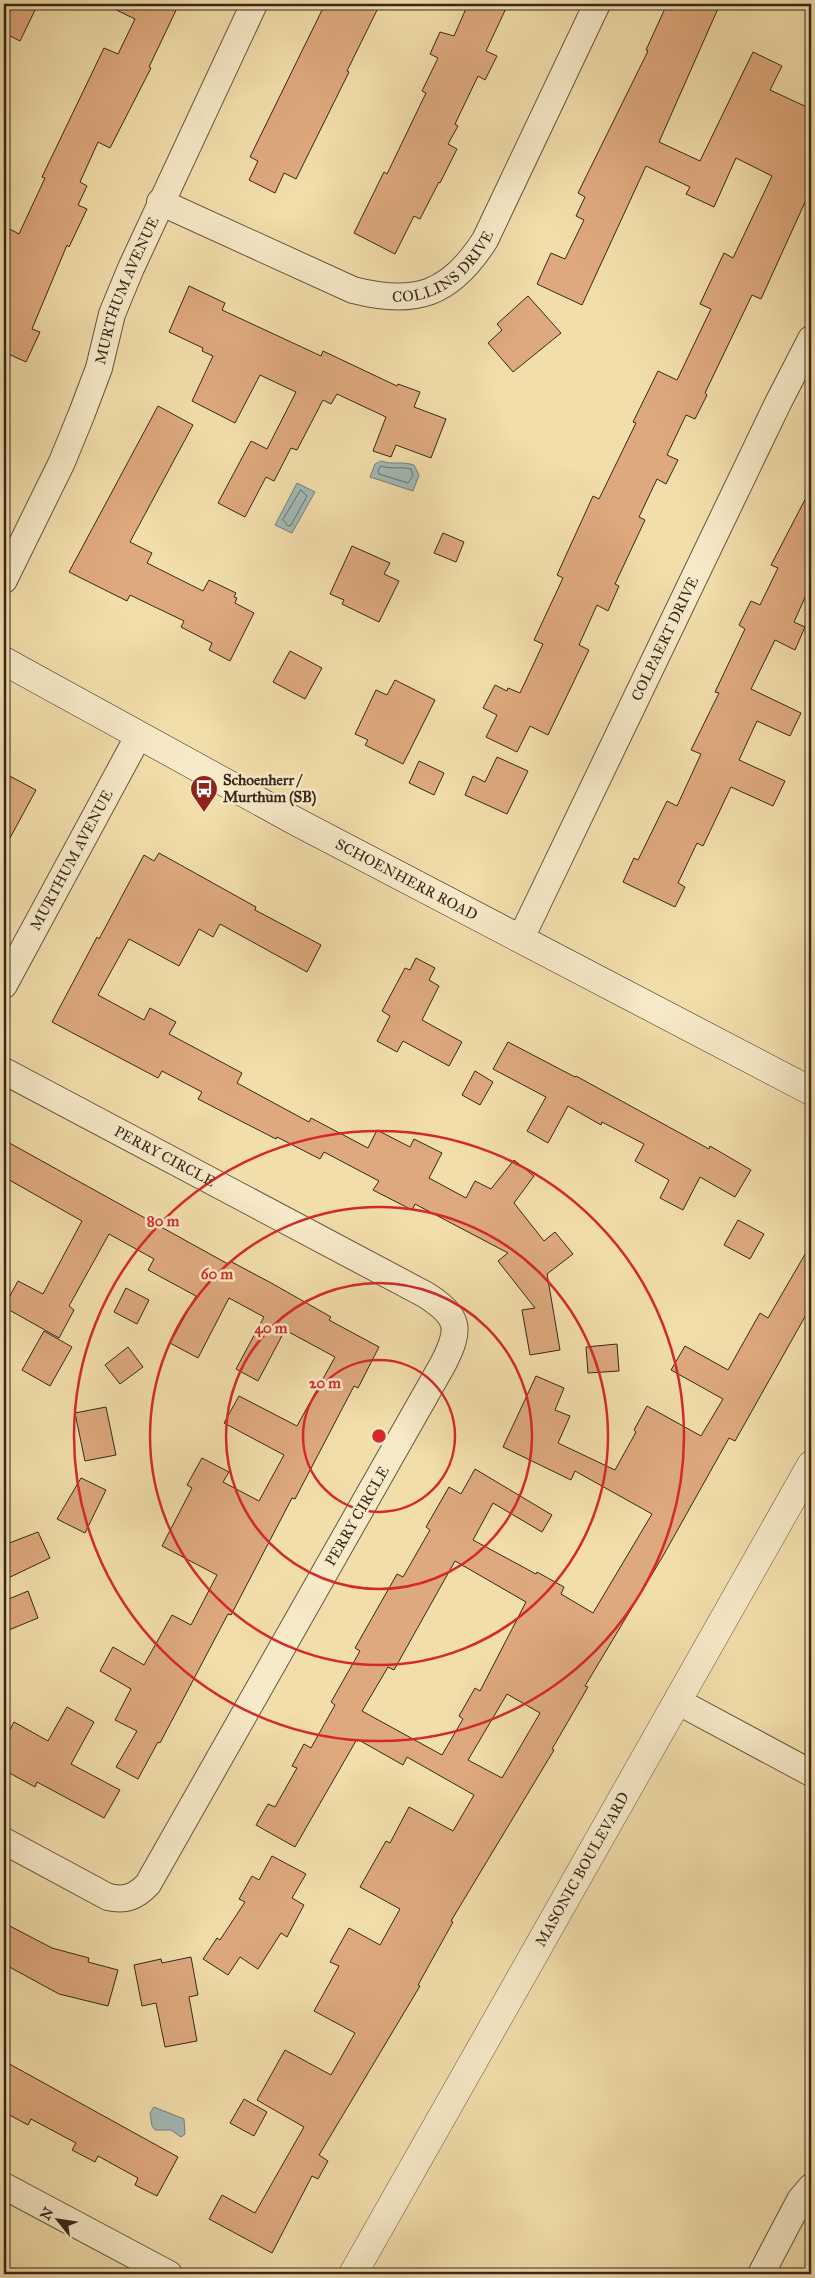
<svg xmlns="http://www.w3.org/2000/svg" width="815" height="2278" viewBox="0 0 815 2278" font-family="'IM FELL Great Primer',serif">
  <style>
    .water { fill: #a2b9b6; stroke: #777f78 }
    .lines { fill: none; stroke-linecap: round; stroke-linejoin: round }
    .shore { stroke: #6c7069; stroke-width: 1 }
    .building { fill: #dea97f; stroke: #36271c; fill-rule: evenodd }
    .minor-casing { stroke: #655540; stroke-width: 28 }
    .tertiary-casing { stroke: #655540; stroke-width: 29 }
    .secondary-casing { stroke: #36271c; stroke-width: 29 }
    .minor { stroke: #f7eac8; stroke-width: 26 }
    .tertiary { stroke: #f7eac8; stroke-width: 28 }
    .secondary { stroke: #f7eac8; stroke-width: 28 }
    .ring { fill: none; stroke: #d62828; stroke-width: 2.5 }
    .labels { text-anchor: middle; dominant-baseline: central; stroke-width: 5; stroke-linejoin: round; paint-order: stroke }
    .street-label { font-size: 15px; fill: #36271c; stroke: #f7eac8 }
    .poi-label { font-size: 15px; font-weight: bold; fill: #36271c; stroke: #f7eac8; text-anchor: start }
    .centre { fill: #d62828; stroke: #f7eac8; stroke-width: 2.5 }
    .ring-label { font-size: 15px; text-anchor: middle; font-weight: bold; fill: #d62828; stroke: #f7eac8; stroke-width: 5; stroke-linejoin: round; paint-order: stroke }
  </style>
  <rect width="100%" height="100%" fill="#f2deab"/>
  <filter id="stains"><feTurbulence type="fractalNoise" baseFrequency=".004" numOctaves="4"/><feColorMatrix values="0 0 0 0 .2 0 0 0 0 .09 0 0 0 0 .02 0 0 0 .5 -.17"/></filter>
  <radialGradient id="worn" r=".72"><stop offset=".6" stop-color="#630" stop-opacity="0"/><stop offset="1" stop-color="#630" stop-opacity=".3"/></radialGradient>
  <!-- water -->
  <path class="water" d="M381 461C393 465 402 461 414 465L419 475 413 491 370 477 375 464Z
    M297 483 315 492 292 533 275 525Z
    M154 2107 184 2119 185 2134 181 2137 171 2130H155L152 2126 150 2113Z"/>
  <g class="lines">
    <!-- shore -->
    <path class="shore" d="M381 466C392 470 400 466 411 469L413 476 408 483 379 474 378 471Z
      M301 490 307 496 291 525 288 526 283 520Z"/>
  </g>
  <!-- building -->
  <path class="building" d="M4 4H38L20 41 4 33Z
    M104 4H179L149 67 151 68 110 148 98 142 80 182 87 186 78 205 87 209 69 247 67 245 32 329 40 332 26 362 4 352V226L19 234 45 178 42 177 104 48 118 54 135 19Z
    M325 4H380L347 71 349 72 296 179 284 173 275 193 249 180 258 161 250 157Z
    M468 4H508L486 51 497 56 485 80 478 76 455 124 458 126 448 144 457 149 440 183 439 182 420 219 414 216 395 254 354 233 384 172 387 174 426 93 422 91 438 58 430 54 440 32 454 36Z
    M667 4H720L659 142 700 161 753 52 782 66 770 90 811 109V189L761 299 752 295 705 393 707 395 695 419 686 415 667 455 678 460 666 484 657 479 639 517 645 520 615 584 619 586 608 611 597 605 579 645 589 650 548 735 530 726 517 752 486 737 497 715 483 708 495 685 507 691 508 688 520 693 543 644 534 640 563 578 557 575 593 496 599 499 636 423 633 422 658 371 677 380 711 309 700 304 724 253 733 258 772 176 736 158 714 207 686 194 690 187 646 166 582 305 537 284 551 253 565 259 584 220 576 216 585 197 578 193 648 51 646 50Z
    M189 286 225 303 222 310 321 356 323 351 397 386 398 384 420 392 414 407 446 419 431 458 396 445 391 457 373 451 386 417 337 394 331 404 323 400 297 450 291 448 274 481 266 477 245 517 218 503 251 441 267 449 296 392 260 375 235 423 192 401 213 356 202 351 203 348 169 332Z
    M528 296 561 333 513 372 488 343 502 330 497 324Z
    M158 406 193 425 130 542 152 553 147 563 203 591 209 580 236 593 234 597 237 598 235 603 254 613 230 661 209 650 212 643 181 627 184 621 130 595 127 601 69 572Z
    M811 488V584L794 622 805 627 795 650 775 640 751 689 801 713 790 736 757 721 739 760 785 781 773 806 731 787 703 846 697 843 678 883 685 887 675 907 623 882 634 858 638 860 667 801 677 806 701 754 691 750 719 693 715 692 745 629 739 625 751 601 760 605 778 568 771 565Z
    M443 533 464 542 456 562 434 553Z
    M352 546 390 563 384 574 399 581 379 622 342 604 344 600 330 594Z
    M290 651 322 668 305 699 273 682Z
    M395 680 435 700 403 764 365 745 368 740 355 734 376 690 387 695Z
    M497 757 528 771 507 814 465 795 473 776 485 782Z
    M419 761 444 773 434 795 409 783Z
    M4 773 36 790 4 849Z
    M159 853 256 907 255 910 321 945 307 972 220 924 213 937 199 929 179 966 129 939 98 995 144 1020 150 1008 176 1022 169 1034 242 1073 237 1083 309 1122 311 1118 368 1148 377 1130 410 1147 414 1139 442 1153 429 1178 466 1198 475 1181 491 1189 514 1160 534 1176 514 1203 544 1241 555 1232 573 1254 547 1274 560 1350 530 1355 522 1310 535 1308 498 1261 508 1253 415 1204 412 1210 373 1190 379 1181 324 1152 320 1159 277 1137 276 1139 198 1099 202 1092 162 1071 158 1078 52 1022 97 937 99 939 144 855 154 861Z
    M416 958 435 968 429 980 439 986 422 1020 462 1042 449 1066 403 1041 397 1052 377 1041 390 1016 382 1011 405 968 410 970Z
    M508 1042 575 1077 576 1076 709 1149 710 1146 751 1170 735 1197 700 1177 683 1210 660 1198 669 1180 635 1161 644 1144 602 1122 601 1125 568 1106 548 1143 527 1131 546 1097 493 1069Z
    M475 1071 493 1082 480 1105 462 1095Z
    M4 1140 228 1264 230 1261 273 1284 331 1317 329 1320 379 1347 358 1388 354 1386 295 1499 292 1498 231 1615 228 1614 160 1743 158 1742 138 1779 116 1767 137 1731 115 1720 131 1689 100 1671 113 1647 144 1665 172 1615 191 1625 217 1575 162 1546 192 1488 187 1485 202 1458 229 1472 223 1482 259 1501 284 1455 224 1423 239 1396 297 1426 335 1357 285 1330 258 1381 236 1369 264 1317 229 1298 198 1358 170 1343 196 1296 148 1270 154 1259 109 1234 69 1306 74 1310 59 1338 4 1307 18 1281 43 1294 82 1221 4 1177Z
    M738 1220 764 1234 750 1259 724 1245Z
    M811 1244V1306L735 1441 729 1438 663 1556 585 1686 588 1687 552 1749 554 1750 451 1921 453 1922 418 1985 420 1986 319 2155 328 2161 318 2179 312 2176 272 2253 209 2219 222 2195 255 2213 304 2127 257 2100 285 2050 331 2075 355 2033 314 2011 339 1966 330 1962 349 1928 380 1945 400 1909 360 1887 386 1841 390 1843 409 1807 453 1831 474 1795 407 1757 403 1765 357 1739 295 1847 256 1825 268 1804 275 1807 297 1768 292 1766 304 1744 311 1748 335 1705 331 1702 360 1651 355 1648 397 1574 403 1577 430 1530 426 1527 449 1487 461 1494 475 1469 552 1515 542 1532 493 1503 473 1540 536 1574 537 1572 564 1587 561 1594 593 1613 652 1514 575 1471 571 1480 503 1447 536 1376 564 1388 555 1410 570 1416 558 1443 615 1470 636 1432 634 1430 647 1406 701 1436 723 1399 671 1370 685 1346 728 1370 760 1313 768 1318ZM455 1561 526 1602 480 1691 475 1688 459 1716 463 1719 442 1755 362 1711 388 1667 394 1670ZM507 1694 540 1713 502 1778 468 1760Z
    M126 1288 149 1300 137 1324 114 1312Z
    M44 1331 72 1347 50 1386 22 1370Z
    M617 1344 619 1371 588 1373 586 1347Z
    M128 1347 143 1367 120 1384 105 1365Z
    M106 1407 116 1455 85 1461 75 1413Z
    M81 1478 106 1490 85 1533 57 1519Z
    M38 1532 50 1558 4 1580V1545Z
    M28 1591 38 1618 4 1632V1601Z
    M67 1707 94 1722 71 1764 120 1790 104 1818 37 1782 35 1787 4 1770V1741L14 1722 48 1741Z
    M272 1856 306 1874 292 1898 304 1905 287 1937 281 1933 258 1969 240 1957 228 1975 203 1959 217 1938 220 1940 245 1902 239 1899 252 1876 259 1880Z
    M4 1923 52 1948 89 1958 88 1962 118 1970 108 2006 59 1994 4 1964Z
    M191 1957 198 1995 189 1997 197 2041 165 2047 156 2003 142 2006 134 1965 161 1959 162 1963Z
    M4 2061 178 2157 157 2196 135 2185 138 2178 98 2156 95 2162 72 2150 76 2143 31 2119 28 2125 4 2112Z
    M244 2099 267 2112 254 2136 230 2123Z"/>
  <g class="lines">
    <defs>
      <g id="minor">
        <path id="s1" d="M160 202 353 290C415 306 450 295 485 240L597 4"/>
        <path id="s2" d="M4 580 62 462 82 413 99 368 112 314 131 268 254 4"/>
        <path id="s3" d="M521 938 778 403 811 339"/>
        <path id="s4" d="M4 985 139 735"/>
        <path id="s5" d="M4 1071 426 1295C460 1317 461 1329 443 1364L148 1884C136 1897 125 1901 108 1897L4 1841"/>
        <path d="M677 1701 811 1773"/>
        <path d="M4 2186 169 2274"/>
        <path d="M761 2274 800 2200 811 2187"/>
      </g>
      <g id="tertiary">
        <path id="s6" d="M353 2274 811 1465"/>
      </g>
      <g id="secondary">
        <path id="s7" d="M4 661 297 822 811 1091"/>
      </g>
    </defs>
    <!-- minor casing -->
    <use href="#minor" class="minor-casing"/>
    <!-- tertiary casing -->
    <use href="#tertiary" class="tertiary-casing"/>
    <!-- secondary casing -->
    <use href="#secondary" class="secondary-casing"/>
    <!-- minor -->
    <use href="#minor" class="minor"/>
    <!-- tertiary -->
    <use href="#tertiary" class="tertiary"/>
    <!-- secondary -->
    <use href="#secondary" class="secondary"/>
  </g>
  <!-- distance rings -->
  <g class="ring">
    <circle cx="379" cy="1436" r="76"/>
    <circle cx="379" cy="1436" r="153"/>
    <circle cx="379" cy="1436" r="229"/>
    <circle cx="379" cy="1436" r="305"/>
  </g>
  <!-- icons -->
  <defs>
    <symbol id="bus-pin" viewBox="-11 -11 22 30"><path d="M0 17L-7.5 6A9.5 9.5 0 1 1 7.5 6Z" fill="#8f2418" stroke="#f7eac8"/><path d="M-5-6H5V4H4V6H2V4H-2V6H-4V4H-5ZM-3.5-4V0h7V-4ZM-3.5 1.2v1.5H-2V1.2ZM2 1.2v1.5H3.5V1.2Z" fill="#fff"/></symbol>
  </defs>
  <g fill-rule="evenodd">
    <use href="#bus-pin" x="188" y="773" width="32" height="43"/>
  </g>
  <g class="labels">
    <!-- street labels -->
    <g class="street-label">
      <text stroke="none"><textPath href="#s1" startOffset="314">COLLINS DRIVE</textPath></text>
      <text stroke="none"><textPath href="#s2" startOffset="315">MURTHUM AVENUE</textPath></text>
      <text stroke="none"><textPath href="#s3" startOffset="332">COLPAERT DRIVE</textPath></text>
      <text stroke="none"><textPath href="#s4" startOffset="142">MURTHUM AVENUE</textPath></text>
      <text stroke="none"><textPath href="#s7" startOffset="458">SCHOENHERR ROAD</textPath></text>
      <text stroke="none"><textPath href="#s5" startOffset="182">PERRY CIRCLE</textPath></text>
      <text transform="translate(357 1516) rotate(-60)">PERRY CIRCLE</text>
      <text stroke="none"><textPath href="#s6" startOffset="465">MASONIC BOULEVARD</textPath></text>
    </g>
    <!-- poi labels -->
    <g class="poi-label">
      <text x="223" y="780">Schoenherr /<tspan x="223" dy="17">Murthum (SB)</tspan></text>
    </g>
  </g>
  <circle cx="379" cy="1436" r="8" class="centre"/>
  <g class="ring-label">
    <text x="163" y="1226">80 m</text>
    <text x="217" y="1279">60 m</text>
    <text x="271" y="1333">40 m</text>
    <text x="325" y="1388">20 m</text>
  </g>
  <!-- margin -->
  <rect width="815" height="2278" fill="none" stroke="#f2deab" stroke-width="20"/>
  <rect x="5" y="5" width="805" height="2268" fill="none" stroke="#36271c" stroke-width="2.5"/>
  <rect x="10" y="10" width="795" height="2258" fill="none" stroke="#36271c"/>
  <!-- north arrow -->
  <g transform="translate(58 2220) rotate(300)" stroke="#f7eac8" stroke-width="4" paint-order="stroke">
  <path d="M0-4L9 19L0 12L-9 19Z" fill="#36271c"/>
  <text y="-8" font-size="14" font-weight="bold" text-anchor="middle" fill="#36271c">N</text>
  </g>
  <rect width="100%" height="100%" filter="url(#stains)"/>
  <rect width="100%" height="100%" fill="url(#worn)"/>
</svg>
